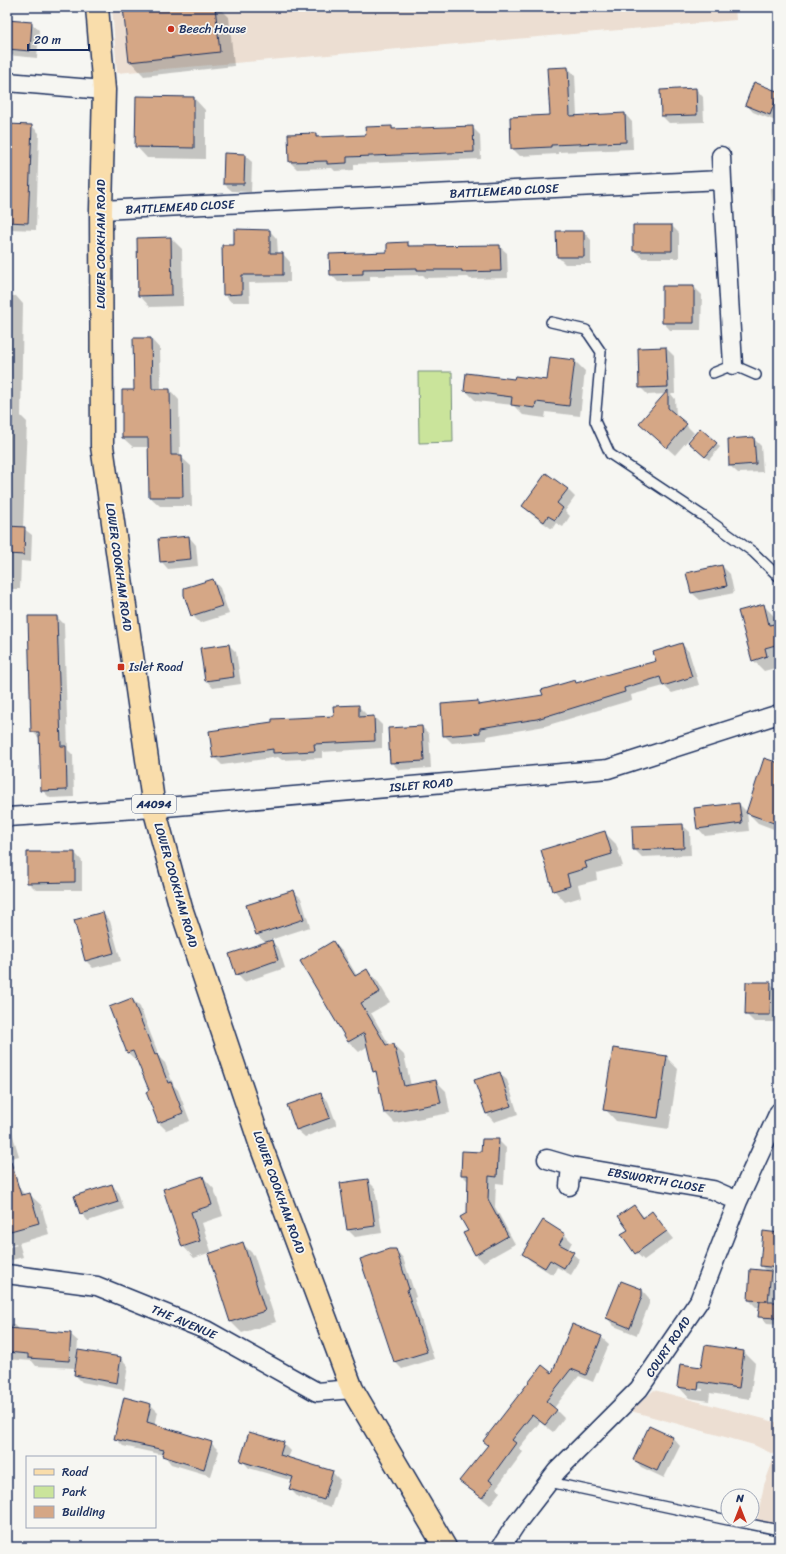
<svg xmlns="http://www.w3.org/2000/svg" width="786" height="1554" viewBox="0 0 786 1554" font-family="Sriracha,sans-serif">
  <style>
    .built { fill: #ecded2 }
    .green { fill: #cae49b; stroke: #728a7c }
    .shadow { fill: #0003; fill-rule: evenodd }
    .building { fill: #d5a786; stroke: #1b2f5e }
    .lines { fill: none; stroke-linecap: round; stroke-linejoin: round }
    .lane-casing { stroke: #1b2f5e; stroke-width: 12 }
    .street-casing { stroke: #1b2f5e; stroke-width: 21 }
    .primary-casing { stroke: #1b2f5e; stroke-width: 25 }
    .lane { stroke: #f6f6f2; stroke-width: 9 }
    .street { stroke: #f6f6f2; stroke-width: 18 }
    .primary { stroke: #f9ddab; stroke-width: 22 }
    .poi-dot { fill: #c8321e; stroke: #f6f6f2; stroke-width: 1.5 }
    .labels { text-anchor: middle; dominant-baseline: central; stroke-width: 3.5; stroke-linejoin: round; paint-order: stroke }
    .shield { fill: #f6f6f2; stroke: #5d6b8a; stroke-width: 1 }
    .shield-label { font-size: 11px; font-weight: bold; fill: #1b2f5e }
    .poi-label { font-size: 12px; fill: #1b2f5e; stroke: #f6f6f2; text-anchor: start }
    .street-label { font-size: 12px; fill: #1b2f5e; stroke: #f6f6f2 }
  </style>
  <rect width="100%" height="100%" fill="#f6f6f2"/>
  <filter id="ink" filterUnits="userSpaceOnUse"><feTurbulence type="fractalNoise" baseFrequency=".025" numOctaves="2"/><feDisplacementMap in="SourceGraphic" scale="8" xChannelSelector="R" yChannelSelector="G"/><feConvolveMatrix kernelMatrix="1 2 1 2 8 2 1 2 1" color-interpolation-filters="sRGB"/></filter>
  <g filter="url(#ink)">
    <!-- built -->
    <path class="built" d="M112 7H735L736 20 117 73Z
      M654 1390 779 1423V1525L757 1520 764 1485 775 1455 754 1445 631 1411Z"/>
    <!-- green -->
    <path class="green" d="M418 372H452L453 442 419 443Z"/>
    <!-- shadow -->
    <path class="shadow" d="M124 7H219L229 17 234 66 144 76 130 61Z
      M7 21 31 23 39 30 37 58 7 55Z
      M568 68 575 75 577 116 625 114 632 122 633 149 558 152V154L520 156 512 148 551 116Z
      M754 83 779 93 778 122 753 112 746 104Z
      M696 89 703 97 704 122 669 123 662 116Z
      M137 97 194 98 205 110V159L147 158 136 146Z
      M7 125 32 126 39 133 36 230 10 229 7 226Z
      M392 127 395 130 472 127 480 135 481 159 354 164V170L335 171 332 168 297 169 290 162 316 134 319 138 367 136Z
      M244 155 252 162 251 192 232 191 224 184Z
      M779 187V296L776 293 771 188Z
      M672 226 679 233V258H642L634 250Z
      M270 231 277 239 278 254H283L290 262V282L249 283 250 302H231L224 294 235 246Z
      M584 232 591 240V264H565L558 257Z
      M171 238 182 249 183 306 150 307 139 295Z
      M407 243 411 247 499 246 507 253 508 278 470 279 468 277 426 278 423 275 370 276V281L338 282 331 274 388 253Z
      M663 287H694L702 295 701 330H670L663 322Z
      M7 296H16L23 304 21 416 27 422 23 528 32 535 31 562 21 561 20 589H10V611H7Z
      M151 339 160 349 161 390H170L179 400 180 456 191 466 192 506H160L150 497 149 447H133L123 438 135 391Z
      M666 348 674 356 675 394H671L675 399 676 415 694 433 675 455 648 431 665 394 648 395 640 387Z
      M575 361 585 371 580 416 546 412 545 418 523 415 513 405 476 401 465 390 515 380 548 381Z
      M700 429 720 447 709 460 693 445Z
      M753 438 761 446 763 472 738 473 730 466Z
      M567 489 575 497 565 511 570 516 563 527 556 523 552 529 531 514 523 506Z
      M189 537 196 545 198 566 168 569 161 561Z
      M722 566 730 574 734 593 700 600 692 593 688 574Z
      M213 580 220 588 229 614 200 623 192 615Z
      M763 605 775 617 777 624H779V667L764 671 753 660Z
      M57 617 64 624 68 750 73 755 74 797 50 798 42 790 40 739 32 731Z
      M682 644 689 652 699 685 672 693 664 686 631 695 632 700 545 726 487 736V740L452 743 444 735 477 702 480 705 544 696 575 681 578 684 657 662Z
      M229 645 236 652 241 684 213 688 206 680Z
      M358 706 366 714V718L374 717 382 725V748L322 752V758L282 760 278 757 222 765 214 757 335 717Z
      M422 727 429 734 431 768 399 770 391 762Z
      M779 764V824L758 816V818L779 826V831L758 823 748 813Z
      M739 804 747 812 749 831 705 836 698 828Z
      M682 825 690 832 691 855 642 857 634 849Z
      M605 833 616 844 623 866 596 873 597 880 578 885 581 897 565 902 554 890 542 851Z
      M75 853 82 861V890H36L28 882Z
      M293 891 301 898 310 927 270 940 279 949 285 968 244 982 237 974 266 943 257 935 248 906Z
      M102 913 110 921 121 961 93 968 86 961Z
      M333 942 343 952 357 976 367 970 377 980 390 1002 371 1013 390 1046 394 1045 404 1055 411 1086 436 1081 446 1091 450 1113 395 1123 385 1113 377 1075 374 1071 368 1046 359 1052 349 1042 301 962Z
      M770 983 778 991 777 1022H754L746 1014Z
      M132 999 140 1007 160 1058 165 1063 174 1086 178 1090 190 1121 166 1130 159 1123 147 1092 150 1091 138 1060H136L128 1053 110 1007Z
      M666 1057 678 1069 669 1129 616 1121 605 1109Z
      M499 1073 507 1080 518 1114 494 1122 487 1114 476 1081Z
      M320 1094 328 1101 337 1125 305 1137 297 1130 288 1106Z
      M7 1116 19 1156 7 1159Z
      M498 1140 506 1148 504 1184 496 1183 495 1207 515 1244 483 1262 476 1255 464 1234 469 1231 468 1214 469 1182 462 1175 482 1153Z
      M203 1177 214 1189 223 1216 202 1223 212 1254 243 1244 254 1255 276 1322 242 1333 231 1322 208 1253 194 1258 183 1246 164 1190Z
      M367 1180 375 1188 382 1233 355 1237 348 1230Z
      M112 1185 119 1193 124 1209 88 1221 81 1213Z
      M19 1188 25 1195 29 1194 41 1205 49 1234 19 1243 23 1257 8 1261 7 1260V1248L17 1245 16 1243 7 1246V1192Z
      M634 1206 645 1218 652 1213 673 1239 644 1260 636 1253 629 1230Z
      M543 1221 565 1235 572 1242 568 1250 580 1260 571 1275 557 1267 553 1275 531 1261 523 1254Z
      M779 1234V1274H772L778 1279 776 1303H779V1325L767 1324 760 1316V1307H756L749 1300 767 1272 761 1266Z
      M396 1250 403 1258 416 1297 414 1298 434 1359 402 1369 395 1362 361 1259Z
      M642 1290 649 1298V1304L637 1335 614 1326 607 1318Z
      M7 1324 14 1325 19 1330 70 1334 78 1341 77 1355H78L79 1351 121 1358 128 1366 124 1390 82 1382 75 1375 76 1368 36 1366 32 1361 7 1359Z
      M601 1337 609 1344 593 1382 579 1376 554 1408 564 1418 553 1432 540 1422 519 1448 523 1452 496 1488 500 1492 490 1505 461 1481Z
      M705 1346 744 1352 755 1363 750 1399 710 1393 709 1401 689 1398 678 1386 702 1368ZM689 1388 703 1389V1391L689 1390Z
      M151 1405 158 1412 155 1426 211 1443 219 1451 211 1476 171 1464 164 1455 123 1446 116 1439Z
      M650 1427 673 1438 680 1446 664 1478 641 1467 634 1459Z
      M283 1443 291 1451 288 1458 332 1472 340 1480 331 1507 298 1497 290 1489 293 1481 249 1468 242 1460Z"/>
    <!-- building -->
    <path class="building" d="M123 7H215L220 52 129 62Z
      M7 20 32 22 30 51 7 49Z
      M568 67 570 116 625 113 626 142 551 145V147L511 149 510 117 550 115 547 68Z
      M754 82 779 92 770 115 745 105Z
      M696 88 697 115 661 116 660 90Z
      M136 96 194 97V148L135 147Z
      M7 124 32 125 28 223 7 222Z
      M392 126V129L473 126 474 152 347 157V163L327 164V161L289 162 288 134 316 133V137L366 135 365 127Z
      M224 153 245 154 244 184H223Z
      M633 225H672V251H633Z
      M234 229 270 230V253H283V275H242V294L223 295 222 245H234Z
      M556 231H584V257H557Z
      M171 237 172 295 138 296 137 238Z
      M408 242V246L500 245 501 271 462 272V270H417V268L363 269V274L330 275 329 254 387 252V243Z
      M662 286H694V323H662Z
      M133 338H151L152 389H170L171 455H182L183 497H149L148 438H122V390H134Z
      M666 347 668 387 639 388 638 348Z
      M550 357 575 360 569 406 536 402 535 408 511 405 512 397 464 391 466 373 514 379 515 376 547 380Z
      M668 390V408L687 424 667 448 639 423Z
      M700 428 717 443 705 457 688 442Z
      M754 437 756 464 729 466 728 439Z
      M546 473 568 489 557 503 563 508 555 520 548 516 544 522 522 506Z
      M7 526 25 527 24 555 7 554Z
      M189 536 191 559 160 562 158 539Z
      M722 565 727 586 691 593 686 573Z
      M213 579 222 606 191 616 184 595V588Z
      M764 604 769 625 779 623V644L765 648 767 656 752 661 738 611Z
      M28 616H57L61 746H66L67 790 41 791 39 732H31Z
      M682 643 692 677 663 686 660 677 624 688 625 692 537 719 480 728V733L443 736 441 704 478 701V705L543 695 541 690 575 680 576 683 656 661 653 652Z
      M229 644 234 677 205 681 200 648Z
      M359 705V717L374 716 375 741 314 744 315 751 273 753V749L213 758 209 731 272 722V719L334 716 333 706Z
      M422 726 424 761 390 763 388 728Z
      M764 758 779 763V825L746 813Z
      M739 803 742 823 697 829 694 808Z
      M683 824 684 848 633 850 632 826Z
      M605 831 612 854 585 862 587 868 567 874 570 886 553 891 541 850Z
      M27 852H75V882L27 883Z
      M294 890 304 919 256 935 246 905Z
      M103 912 114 953 85 961 74 920Z
      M272 940 278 960 236 975 229 954Z
      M333 941 355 976 367 969 380 992 361 1003 386 1045 394 1044 404 1086 436 1080 441 1103 384 1113 376 1071 373 1072 364 1033 348 1042 300 961Z
      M746 982H771L770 1015H745Z
      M132 998 155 1055 157 1054 168 1083 171 1082 183 1113 158 1123 146 1092 149 1090 133 1051 127 1053 109 1007Z
      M613 1048 667 1056 658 1118 603 1110Z
      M500 1072 511 1106 486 1114 474 1080Z
      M321 1093 330 1118 296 1130 287 1105Z
      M482 1139H499L497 1177 489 1176 488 1199 508 1236 475 1255 463 1233 468 1231 460 1217 467 1213 468 1175H461L462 1151 481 1152Z
      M7 1162H11L21 1195 30 1193 39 1223 7 1232Z
      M203 1176 212 1205 191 1212 200 1241 182 1247 163 1189Z
      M368 1179 375 1226 347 1230 340 1183Z
      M112 1184 118 1202 80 1214 74 1196Z
      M634 1205 643 1218 652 1211 667 1231 635 1254 621 1234 628 1230 618 1216Z
      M543 1220 565 1234 559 1244 574 1252 564 1268 550 1260 545 1268 522 1254Z
      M763 1231 779 1233V1268L760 1266Z
      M243 1242 265 1311 230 1322 208 1254Z
      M389 1249H396L409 1289 407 1290 427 1352 394 1362 360 1259Z
      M750 1269 771 1271 768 1302H779L778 1318 758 1317 760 1301H767L748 1300Z
      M621 1281 642 1289V1296L630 1328 606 1318Z
      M572 1324 602 1336 586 1375 571 1369 546 1401 557 1410 545 1425 532 1415 512 1440 516 1443 489 1480 493 1483 482 1498 459 1481 488 1445 483 1441 542 1365 552 1373Z
      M7 1328 71 1333 69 1361 28 1358V1354L7 1352Z
      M705 1345 744 1351 739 1388 699 1382 698 1390 677 1387 680 1364 701 1367Z
      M78 1350 121 1357 117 1383 74 1375Z
      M124 1397 151 1404 147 1422 212 1442 204 1469 162 1456 164 1450 114 1439Z
      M649 1426 673 1437 657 1471 633 1460Z
      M249 1432 284 1442 280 1455 333 1471 324 1500 289 1489 293 1477 240 1461Z"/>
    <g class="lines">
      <defs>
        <path id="lane" d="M551 322 586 330 601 352 595 421 610 454 703 516 753 552 779 577
          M713 373 733 365 756 375
          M549 1482 728 1520
          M730 1520 779 1530"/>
        <path id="street" d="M7 82 104 90
          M721 156 722 180
          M101 210 722 180 733 365
          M7 817 154 808 608 769 779 714
          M547 1159 571 1166 713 1190 738 1201
          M569 1186 571 1166
          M7 1274 97 1286 206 1330 317 1392 352 1389
          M501 1547 516 1524 557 1471 639 1389 699 1301 738 1201 779 1112"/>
        <path id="primary" d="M97 7 104 90 101 210 102 446 154 808 181 908 261 1146 352 1389 445 1547"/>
      </defs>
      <!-- lane casing -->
      <use href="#lane" class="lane-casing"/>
      <!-- street casing -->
      <use href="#street" class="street-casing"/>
      <!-- primary casing -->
      <use href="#primary" class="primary-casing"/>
      <!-- lane -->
      <use href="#lane" class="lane"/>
      <!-- street -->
      <use href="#street" class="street"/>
      <!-- primary -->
      <use href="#primary" class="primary"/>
    </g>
  </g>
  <!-- markers -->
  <g class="poi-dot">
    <circle cx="171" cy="29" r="4"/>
    <rect x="117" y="663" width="8" height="8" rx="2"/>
  </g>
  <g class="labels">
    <!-- shield labels -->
    <rect class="shield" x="132" y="795" width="44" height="18" rx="3"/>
    <g class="shield-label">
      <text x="154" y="804">A4094</text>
    </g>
    <!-- poi labels -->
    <g class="poi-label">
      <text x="179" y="29">Beech House</text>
      <text x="129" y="667">Islet Road</text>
    </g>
    <!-- street labels -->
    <g class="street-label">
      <text transform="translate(504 191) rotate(-3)">BATTLEMEAD CLOSE</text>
      <text transform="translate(180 207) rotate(-3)">BATTLEMEAD CLOSE</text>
      <text transform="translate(101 244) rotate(-90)">LOWER COOKHAM ROAD</text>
      <text transform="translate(119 567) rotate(82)">LOWER COOKHAM ROAD</text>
      <text transform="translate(421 785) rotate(-5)">ISLET ROAD</text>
      <text transform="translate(176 885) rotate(74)">LOWER COOKHAM ROAD</text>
      <text transform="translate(656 1180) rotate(10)">EBSWORTH CLOSE</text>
      <text transform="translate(279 1192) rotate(70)">LOWER COOKHAM ROAD</text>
      <text transform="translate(184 1322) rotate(23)">THE AVENUE</text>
      <text transform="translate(668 1347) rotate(-56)">COURT ROAD</text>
    </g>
  </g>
  <!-- margin -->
  <rect width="786" height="1554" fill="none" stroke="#f6f6f2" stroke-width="24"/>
  <rect x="12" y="12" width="762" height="1530" fill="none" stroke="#1b2f5e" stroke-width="1.5" filter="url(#ink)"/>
  <!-- legend -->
  <rect x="26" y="1456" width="130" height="72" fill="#f6f6f2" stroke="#9ea6b7"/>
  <rect x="34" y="1469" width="20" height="6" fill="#f9ddab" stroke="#9ea6b7"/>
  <text x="62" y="1476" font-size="12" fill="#1b2f5e">Road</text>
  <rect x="34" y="1486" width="20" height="12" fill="#cae49b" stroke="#9ea6b7"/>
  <text x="62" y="1496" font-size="12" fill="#1b2f5e">Park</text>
  <rect x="34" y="1506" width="20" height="12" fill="#d5a786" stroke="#9ea6b7"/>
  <text x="62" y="1516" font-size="12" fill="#1b2f5e">Building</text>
  <!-- north arrow -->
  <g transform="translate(740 1508)"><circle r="19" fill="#f6f6f2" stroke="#9ea6b7"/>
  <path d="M0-3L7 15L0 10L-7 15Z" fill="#c8321e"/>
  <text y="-6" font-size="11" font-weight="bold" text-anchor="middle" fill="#1b2f5e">N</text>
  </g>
  <!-- scale -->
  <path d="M28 44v6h61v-6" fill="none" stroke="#1b2f5e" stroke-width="2"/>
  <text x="34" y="44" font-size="12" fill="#1b2f5e" stroke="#f6f6f2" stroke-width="3" paint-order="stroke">20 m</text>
</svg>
